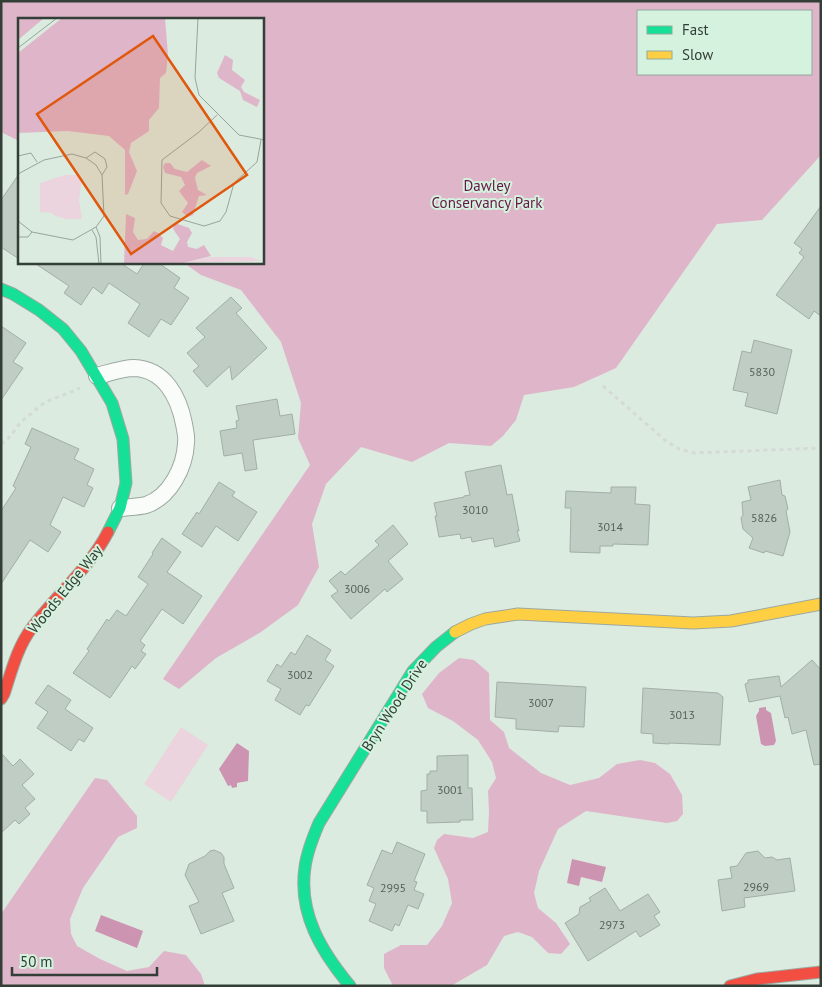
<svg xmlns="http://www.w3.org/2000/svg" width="822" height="987" viewBox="0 0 822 987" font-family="'PT Sans',sans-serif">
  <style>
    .green { fill: #ecd4de }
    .forest { fill: #dfb5c9; fill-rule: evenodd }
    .water { fill: #cd94b1 }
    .building { fill: #c0cdc4; stroke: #a2aea6 }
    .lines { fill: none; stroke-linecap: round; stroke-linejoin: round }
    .street-casing { stroke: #9ca8a0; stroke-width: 18 }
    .fast-casing { stroke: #9ca8a0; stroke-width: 13 }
    .slow-casing { stroke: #9ca8a0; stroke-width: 13 }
    .jam-casing { stroke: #9ca8a0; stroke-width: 13 }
    .path { stroke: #d5dad7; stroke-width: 3; stroke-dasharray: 4 4; stroke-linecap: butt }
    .street { stroke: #fafcfa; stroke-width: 16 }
    .fast { stroke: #16e098; stroke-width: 11 }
    .slow { stroke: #ffcf43; stroke-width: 11 }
    .jam { stroke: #f24e42; stroke-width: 11 }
    .labels { text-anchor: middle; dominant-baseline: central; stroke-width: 4; stroke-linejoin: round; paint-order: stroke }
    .number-label { font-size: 12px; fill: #56625a }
    .park-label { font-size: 15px; fill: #661646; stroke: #d4f2de }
    .street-label { font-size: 15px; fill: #323e36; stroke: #d4f2de }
    .inset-road { fill: none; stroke: #97a69c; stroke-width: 1 }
    .view { fill: #df580e; fill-opacity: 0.15; stroke: #df580e; stroke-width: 2.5 }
    .inset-edge { fill: none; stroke: #323e36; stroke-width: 2.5 }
  </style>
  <rect width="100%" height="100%" fill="#dbebe0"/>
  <!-- green -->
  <path class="green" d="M181 727 208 745 171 802 144 784Z"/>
  <!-- forest -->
  <path class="forest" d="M1 1H821V155L762 220 717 224 616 368 574 387 524 395 516 420 503 436 491 446 449 443 412 462 361 447 326 484 312 524 319 567 298 605 261 632 216 658 179 689 163 679 310 465 298 438 301 403 281 342 241 290 201 275 184 263 262 262V19H19V141L1 132ZM811 11V74H638V11Z
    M459 658 474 660 489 673 490 720 504 732 509 748 541 773 570 785 599 778 617 764 640 760 655 763 670 774 682 795 683 814 677 821 667 823 586 811 558 829 539 871 534 893 538 908 556 923 570 944 561 954 548 953 532 937 518 932 504 936 487 965 451 986H393L384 968V954L401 945H427L442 926 452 903 448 879 434 848 437 840 444 834 473 838 488 832 489 811 488 791 496 778 492 762 478 740 453 721 428 708 422 694 439 673Z
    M95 778 107 780 137 816V828L118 837 83 888 70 919 71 934 77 946 100 959 127 971 149 967 164 951 186 955 201 974 205 986H1V914Z"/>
  <!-- water -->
  <path class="water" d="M766 707V710L771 713 776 741 774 745 765 746 761 744 756 716 759 711V708Z
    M237 743 249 751 248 781 237 783V787L232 788 231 785 228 786 219 769Z
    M572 859 606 867 602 882 581 877 579 886 567 883Z
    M101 915 143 931 137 948 95 931Z"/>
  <!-- building -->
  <path class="building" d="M19 174V259L1 247V200Z
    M821 206V316L814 311 809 319 776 295 804 257 799 253 802 249 794 243Z
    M33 262H119L137 274 145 262H157L180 278 174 288 189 298 171 325 161 319 149 337 128 323 140 304 109 283 102 294 93 287 81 305 64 293 69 286Z
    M231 297 242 308 236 313 267 348 232 380 230 366 207 387 193 371 199 366 187 353 205 337 196 328Z
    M1 326 26 343 13 362 23 368 1 400Z
    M754 340 792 350 777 414 745 406 748 393 733 390 742 351 751 353Z
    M277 399 280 416 292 414 295 434 253 440 257 469 245 471 242 453 224 456 220 431 237 428 236 421 239 420 236 406Z
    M32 428 79 449 74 459 94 469 87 485 93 488 84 507 63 497 50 525 61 532 48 552 30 540 1 584V511L16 488 13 486 31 447 25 444Z
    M501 465 507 495 512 494 519 531H517L520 541 495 547 493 538 472 542 471 537 461 539 460 534 439 537 435 516H437L434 503 464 497V496L470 495 465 472Z
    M780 480 782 495 785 496 788 509 786 511 790 532 783 556 765 551 764 553 749 548 753 538 743 529 741 518 743 515 742 502 751 500 748 487Z
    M219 482 235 492 232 496 257 512 238 541 216 526 202 547 182 534 197 512 199 514Z
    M611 487H636L635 504 650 505 648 545 613 544V546H600V553L570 552 571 508H565L566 491 611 493Z
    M393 525 408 544 388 561 403 579 387 592 385 589 351 619 331 596 338 591 329 581 341 571 345 575 379 545 375 541Z
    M162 538 181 552 167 572 202 596 183 624 162 609 140 641 145 645 141 651 146 654 135 669 132 666 110 698 73 673 89 651 87 649 107 619 109 621 117 610 126 616 148 584 138 577 153 554 152 553Z
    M307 635 331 650 325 660 334 666 309 706 306 705 300 715 275 700 281 689 267 681 277 664 281 667 291 652 295 655Z
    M812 660 821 670V764L814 765 806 730 792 734 788 717 785 718 780 696 749 702 745 684 748 683V680L779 676 781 687Z
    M497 682 586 687 584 727 559 726 558 732 516 729V719L495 717Z
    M48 685 71 700 65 709 93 728 84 742 79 739 71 751 37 728 48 712 35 703Z
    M643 688 718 693 723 697 720 745 669 743V744L653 743V734L641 733Z
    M1 753 13 766 20 759 34 774 22 785 35 799 25 808 30 814 19 824 15 820 1 833Z
    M468 755V788H472L473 820H460V822L427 823V811H421V791L427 790V774H430V771H437V756Z
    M397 842 425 854 414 881 417 882 414 890 424 894 418 909 408 905 399 926 395 924 392 931 369 921 376 904 369 901 374 888 367 885 382 850 392 854Z
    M214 850 221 853 224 857V864L234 888 222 893 234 921 201 934 189 906 199 902 185 875 189 864 205 856 210 851Z
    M758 851 765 858 772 857 777 860 790 858 795 891 744 898 745 907 722 911 718 880 732 878 730 867 737 866 746 853Z
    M605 888 620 911 648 894 660 912 654 916 660 925 640 937 636 931 588 961 565 923 579 914 580 907 591 901 589 898Z"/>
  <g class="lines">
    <defs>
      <path id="street" d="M97 376C109 373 122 368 134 368 165 369 179 398 184 424 185 430 187 437 186 443 185 467 170 497 146 505 138 507 129 507 120 508"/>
      <path id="fast" d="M1 289 13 294 39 310 63 329 81 351 112 403 123 439 126 483 120 508 108 532
        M350 986C322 952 298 914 305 867 307 852 313 837 319 823L413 671 436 647 455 632"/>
      <path id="slow" d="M455 632 471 624 485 619 518 614 693 623 731 621 821 604"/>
      <path id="jam" d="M1 699 4 694C11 673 17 648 31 629 55 596 89 569 108 532
        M730 986 757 979 821 972"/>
    </defs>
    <!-- street casing -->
    <use href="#street" class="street-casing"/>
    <!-- fast casing -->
    <use href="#fast" class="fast-casing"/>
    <!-- slow casing -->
    <use href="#slow" class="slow-casing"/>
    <!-- jam casing -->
    <use href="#jam" class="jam-casing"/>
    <!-- path -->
    <path class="path" d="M603 386 666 441 679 449 694 453 821 448
      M1 444 7 440 21 422 45 402 71 392 80 388"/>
    <!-- street -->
    <use href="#street" class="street"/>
    <!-- fast -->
    <use href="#fast" class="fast"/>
    <!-- slow -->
    <use href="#slow" class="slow"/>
    <!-- jam -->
    <use href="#jam" class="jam"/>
  </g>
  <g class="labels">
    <!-- number labels -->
    <g class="number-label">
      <text x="762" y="371">5830</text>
      <text x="475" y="509">3010</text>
      <text x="764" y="517">5826</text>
      <text x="610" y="526">3014</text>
      <text x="357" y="588">3006</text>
      <text x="300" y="674">3002</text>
      <text x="541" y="702">3007</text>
      <text x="682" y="714">3013</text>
      <text x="450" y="789">3001</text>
      <text x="756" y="886">2969</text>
      <text x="393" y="887">2995</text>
      <text x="612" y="924">2973</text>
    </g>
    <!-- park labels -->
    <g class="park-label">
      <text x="487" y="185">Dawley<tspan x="487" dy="17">Conservancy Park</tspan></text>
    </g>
    <!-- street labels -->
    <g class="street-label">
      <text transform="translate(65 589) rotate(-51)">Woods Edge Way</text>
      <text transform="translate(394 705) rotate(-57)">Bryn Wood Drive</text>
    </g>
  </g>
  <!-- overview -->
  <g transform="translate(18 18)">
    <rect width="246" height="246" fill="#dbebe0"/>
    <path d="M47 157H59L64 161 61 182 64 201H48L37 198 34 195 22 194V165ZM192 239H233L243 243 165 245Z" fill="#ecd4de"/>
    <path d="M0 0H26L0 22ZM44 0H147L150 37 148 55 142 60 141 90 131 102V113L113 125 111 134 119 153 110 176 107 177V132L91 118 50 113 0 115V35ZM207 37 215 42 214 52 227 62 223 69 226 74 242 82 239 89 225 82 222 73 201 60 199 55ZM184 142 193 148 179 155 177 160 180 172 189 177 181 178 175 197 170 199 164 194 170 185 161 173 167 167 163 159 147 155 145 149 147 145H152L157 151 169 154ZM108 196 117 200 115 214 120 222 129 221 136 213 140 215 145 220 143 227 155 233 162 221 155 211 157 205 171 210 174 215 169 224 170 229 179 231 186 227 193 238 165 245 106 246Z" fill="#dfb5c9"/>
    <path class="inset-road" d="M180 0 177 60 181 77 221 117 247 122M0 30 39 0M199 97 181 114 144 142 143 185 152 198 186 208 202 203 208 194 216 165 239 144 243 122M0 138 13 135 19 144M68 140 77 134 87 141 89 149 84 157M0 156 26 142 54 136 68 140 78 147 84 157 86 198 78 209 55 222 14 214 0 203M78 209 82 219 83 246M74 212 78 219 81 246M0 219H10L14 214"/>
    <path class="view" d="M135 18 229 157 113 236 19 96Z"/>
    <rect width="246" height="246" class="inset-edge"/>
  </g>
  <!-- border -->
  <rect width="822" height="987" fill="none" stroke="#323e36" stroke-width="5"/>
  <!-- legend -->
  <rect x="637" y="10" width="175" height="65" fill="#d4f2de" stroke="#93aa9b"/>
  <rect x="647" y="26" width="25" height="8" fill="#16e098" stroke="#93aa9b"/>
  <text x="682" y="35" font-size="15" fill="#323e36">Fast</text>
  <rect x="647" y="51" width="25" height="8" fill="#ffcf43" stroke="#93aa9b"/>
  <text x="682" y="60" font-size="15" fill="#323e36">Slow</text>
  <!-- scale -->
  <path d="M12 967v8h145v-8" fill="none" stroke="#323e36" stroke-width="2.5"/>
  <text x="20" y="967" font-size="15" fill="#323e36" stroke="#d4f2de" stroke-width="4" paint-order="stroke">50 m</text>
</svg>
